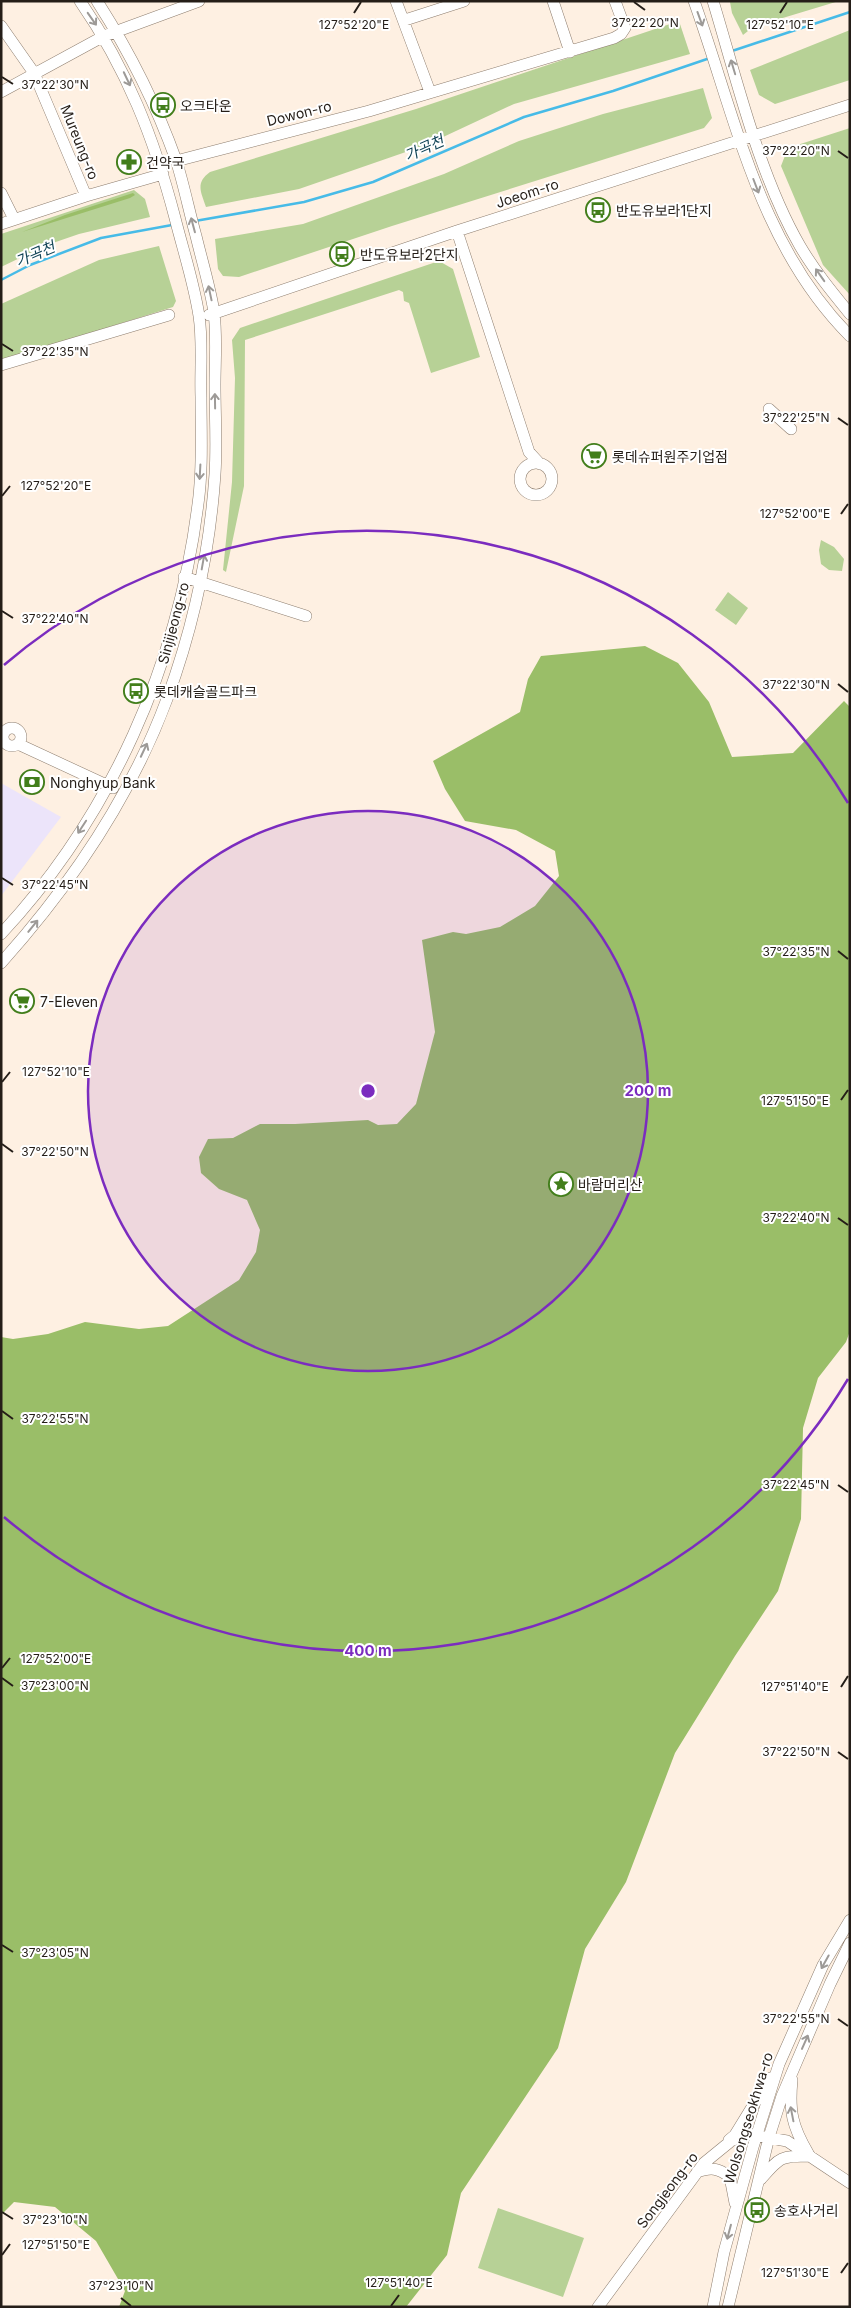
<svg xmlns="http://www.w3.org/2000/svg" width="851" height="2308" viewBox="0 0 851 2308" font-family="Inter,'Noto Sans KR',sans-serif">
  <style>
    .education { fill: #ece4fa }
    .green { fill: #b7d196 }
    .forest { fill: #9abe68 }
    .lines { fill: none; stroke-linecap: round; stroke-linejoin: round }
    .stream { stroke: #47bbe7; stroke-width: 2.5 }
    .minor-casing { stroke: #8d7d6e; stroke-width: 12 }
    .minor { stroke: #fff; stroke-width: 11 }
    .oneway { stroke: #9d9a97 }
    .ticks { fill: none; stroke: #251e18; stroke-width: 2 }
    .ring { fill: none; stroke: #7b2cbf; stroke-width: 2.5 }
    .labels { text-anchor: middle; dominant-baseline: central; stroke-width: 4; stroke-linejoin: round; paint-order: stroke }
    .poi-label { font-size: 14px; fill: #251e18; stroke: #fff; text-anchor: start }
    .street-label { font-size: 14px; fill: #251e18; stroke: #fff }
    .water-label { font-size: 15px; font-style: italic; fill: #124456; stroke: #fff }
    .ticks-label { font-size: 12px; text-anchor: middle; fill: #251e18; stroke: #fff; stroke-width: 4; stroke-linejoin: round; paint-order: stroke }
    .centre { fill: #7b2cbf; stroke: #fff; stroke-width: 2.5 }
    .ring-label { font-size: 15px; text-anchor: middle; font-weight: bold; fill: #7b2cbf; stroke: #fff; stroke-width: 4; stroke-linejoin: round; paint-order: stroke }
  </style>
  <rect width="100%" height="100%" fill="#fef0e2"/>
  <!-- education -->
  <path class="education" d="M1 783 61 817 1 896Z"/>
  <!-- green -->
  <path class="green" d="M734 1H839L753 27 743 35 732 13 730 2Z
    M679 21 690 54 514 104 426 145 299 189 206 207C201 192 195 183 210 172L416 109Z
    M850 30V80L775 104 759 95 750 70Z
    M703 88 712 118 704 128 392 226 239 277 223 276 218 269 215 239 303 224 444 174 519 141 603 114Z
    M850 128V295L823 265 781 166 788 148Z
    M134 190 145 199 150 217 79 234 47 245 1 267V234Z
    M159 246 176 301 173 307 1 361V304L99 260Z
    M439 261 453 269 480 357 431 373 409 303 404 301 403 292 399 290 245 340 244 486 226 572 223 570 232 482 235 378 232 340 240 328Z
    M821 540 834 547 844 559 842 571 829 570 821 564 819 550Z
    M728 592 748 608 736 625 715 610Z
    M498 2208 584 2238 563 2297 478 2268Z"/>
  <!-- forest -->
  <path class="forest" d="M133 193 135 195 130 198 22 232 65 215Z
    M645 646 678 663 709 702 732 757 793 753 844 701 850 707V1331L846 1342 818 1378 803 1428 801 1519 778 1591 735 1656 675 1753 626 1882 585 1949 558 2048 461 2193 447 2255 406 2307H119L125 2291 96 2241 55 2207 14 2202 1 2215V1337L13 1339 48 1334 85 1322 139 1329 168 1326 239 1280 256 1252 260 1230 247 1200 219 1189 201 1173 199 1157 208 1139 233 1138 260 1124H295L368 1120 378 1125 397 1124 416 1104 435 1032 422 940 453 932 466 934 500 927 535 906 559 876 555 851 516 830 465 821 445 789 433 761 520 712 528 679 541 656Z"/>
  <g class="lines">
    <!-- stream -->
    <path class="stream" d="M732 51 850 12
      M195 221 304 202 373 182 524 117 613 91 710 58
      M1 280 30 265 101 238 172 225"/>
    <defs>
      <path id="minor" d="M396 1 430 92
        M553 1 570 52
        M694 1C736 118 759 245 850 336
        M713 1C737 80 759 175 800 246 814 270 832 292 850 314
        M405 20 464 1
        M1 26 34 73 86 196
        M1 92 104 36 199 1
        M176 161 369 111 614 38 621 34 625 28 615 1
        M1 193 12 215
        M1 224 86 196 163 174
        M457 231 529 452 540 464
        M209 315 457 231 850 105
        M1 365 169 315
        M769 409 791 429
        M520 479a16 16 0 1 1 32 0a16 16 0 1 1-32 0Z
        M184 577 306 616
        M3 737a9 9 0 1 1 18 0a9 9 0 1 1-18 0Z
        M18 744 113 788
        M1 934C111 816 178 664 198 504 203 469 201 432 201 397 200 371 203 342 199 316 194 283 183 250 175 218 154 138 127 69 80 1
        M1 963C70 886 131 796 167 699 193 628 210 550 215 474 217 445 215 415 215 385 215 362 217 336 214 312 210 287 202 261 196 236 189 211 184 185 176 160 156 104 129 51 97 1
        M792 2080C789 2111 792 2126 808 2153
        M729 2140 735 2135 770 2078
        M697 2172C711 2167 718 2168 730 2177L735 2203
        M761 2179C780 2157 780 2156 810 2156
        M598 2307 704 2163 731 2141 748 2134 787 2141 850 2183
        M713 2307 724 2252 753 2147 779 2064 823 1965 850 1920
        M728 2307 769 2137 782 2096 830 1984 850 1943"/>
    </defs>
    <!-- minor casing -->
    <use href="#minor" class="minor-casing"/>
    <!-- minor -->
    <use href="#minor" class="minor"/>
  </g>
  <!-- one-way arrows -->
  <defs><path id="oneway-shaft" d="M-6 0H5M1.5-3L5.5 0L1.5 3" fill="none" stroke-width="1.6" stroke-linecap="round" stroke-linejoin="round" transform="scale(1.25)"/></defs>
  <g class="oneway">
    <use href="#oneway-shaft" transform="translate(92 19) rotate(55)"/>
    <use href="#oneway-shaft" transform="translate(700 19) rotate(70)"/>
    <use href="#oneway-shaft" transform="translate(733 67) rotate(-107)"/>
    <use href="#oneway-shaft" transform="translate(127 79) rotate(65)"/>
    <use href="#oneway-shaft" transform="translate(756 186) rotate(69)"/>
    <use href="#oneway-shaft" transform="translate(193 225) rotate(-105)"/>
    <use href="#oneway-shaft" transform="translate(820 275) rotate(-125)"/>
    <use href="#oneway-shaft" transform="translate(210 293) rotate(-102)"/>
    <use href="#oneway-shaft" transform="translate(215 401) rotate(-91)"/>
    <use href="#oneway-shaft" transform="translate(200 472) rotate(93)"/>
    <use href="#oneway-shaft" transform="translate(203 562) rotate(-80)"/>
    <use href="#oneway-shaft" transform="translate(144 750) rotate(-65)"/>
    <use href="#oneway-shaft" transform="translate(82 827) rotate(123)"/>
    <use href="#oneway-shaft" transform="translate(33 926) rotate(-51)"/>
    <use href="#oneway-shaft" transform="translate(825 1962) rotate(119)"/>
    <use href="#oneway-shaft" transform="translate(805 2042) rotate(-66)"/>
    <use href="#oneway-shaft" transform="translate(792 2114) rotate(-101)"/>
    <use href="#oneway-shaft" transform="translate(729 2232) rotate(105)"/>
  </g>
  <!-- ticks -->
  <path class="ticks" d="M634 2 645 10M354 13 361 2M780 13 787 2M2 77 13 84M838 151 848 158M2 344 13 351M838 418 848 425M2 496 10 486M841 514 848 504M2 611 13 618M838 684 848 692M2 878 13 885M838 951 848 959M2 1082 10 1072M841 1100 848 1090M2 1144 13 1152M838 1218 848 1225M2 1411 13 1419M838 1485 848 1492M2 1668 10 1658M2 1678 13 1686M841 1687 848 1676M838 1752 848 1759M2 1945 13 1952M838 2019 848 2026M2 2212 13 2219M2 2255 10 2244M841 2273 848 2263M121 2298 131 2306M391 2306 399 2295"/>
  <!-- distance rings -->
  <circle cx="368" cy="1091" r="280" fill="#7b2cbf" fill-opacity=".12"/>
  <g class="ring">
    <circle cx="368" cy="1091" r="280"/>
    <path d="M848 1379A560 560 0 0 1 4 1517M4 665A560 560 0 0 1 848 803"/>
  </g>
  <!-- icons -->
  <defs>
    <symbol id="bus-ring" viewBox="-11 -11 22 22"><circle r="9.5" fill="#fff" stroke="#427e1b" stroke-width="1.5"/><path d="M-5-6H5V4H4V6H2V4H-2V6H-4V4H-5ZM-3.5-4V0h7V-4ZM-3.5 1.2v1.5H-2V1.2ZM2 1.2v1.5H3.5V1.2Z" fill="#427e1b"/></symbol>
    <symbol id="pharmacy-ring" viewBox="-11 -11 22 22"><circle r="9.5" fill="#fff" stroke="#427e1b" stroke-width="1.5"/><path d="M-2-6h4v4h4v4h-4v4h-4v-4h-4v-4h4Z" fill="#427e1b"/></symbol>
    <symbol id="supermarket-ring" viewBox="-11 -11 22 22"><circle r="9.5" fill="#fff" stroke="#427e1b" stroke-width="1.5"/><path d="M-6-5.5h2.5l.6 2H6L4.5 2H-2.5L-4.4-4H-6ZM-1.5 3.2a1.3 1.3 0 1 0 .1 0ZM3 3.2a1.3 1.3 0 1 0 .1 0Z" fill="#427e1b"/></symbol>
    <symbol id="bank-ring" viewBox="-11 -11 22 22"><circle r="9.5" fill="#fff" stroke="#427e1b" stroke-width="1.5"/><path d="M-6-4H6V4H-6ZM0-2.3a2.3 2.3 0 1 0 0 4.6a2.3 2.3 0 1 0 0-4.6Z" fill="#427e1b"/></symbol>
    <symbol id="sight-ring" viewBox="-11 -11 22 22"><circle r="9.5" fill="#fff" stroke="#427e1b" stroke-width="1.5"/><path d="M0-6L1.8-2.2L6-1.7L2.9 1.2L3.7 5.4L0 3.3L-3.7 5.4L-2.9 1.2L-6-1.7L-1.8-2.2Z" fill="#427e1b"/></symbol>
  </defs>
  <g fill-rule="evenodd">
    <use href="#bus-ring" x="149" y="91" width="28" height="28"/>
    <use href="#pharmacy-ring" x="115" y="148" width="28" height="28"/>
    <use href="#bus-ring" x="584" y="196" width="28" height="28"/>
    <use href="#bus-ring" x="328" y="240" width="28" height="28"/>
    <use href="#supermarket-ring" x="580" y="442" width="28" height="28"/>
    <use href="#bus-ring" x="122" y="677" width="28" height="28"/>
    <use href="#bank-ring" x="18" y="768" width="28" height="28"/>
    <use href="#supermarket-ring" x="8" y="987" width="28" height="28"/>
    <use href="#sight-ring" x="547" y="1170" width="28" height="28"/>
    <use href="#bus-ring" x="743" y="2196" width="28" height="28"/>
  </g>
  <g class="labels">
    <!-- poi labels -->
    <g class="poi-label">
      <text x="180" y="105">오크타운</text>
      <text x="146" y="162">건약국</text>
      <text x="616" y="210">반도유보라1단지</text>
      <text x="360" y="254">반도유보라2단지</text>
      <text x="612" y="456">롯데슈퍼원주기업점</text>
      <text x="154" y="691">롯데캐슬골드파크</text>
      <text x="50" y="782">Nonghyup Bank</text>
      <text x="40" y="1001">7-Eleven</text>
      <text x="578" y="1184">바람머리산</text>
      <text x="774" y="2210">송호사거리</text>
    </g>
    <!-- street labels -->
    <g class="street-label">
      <text transform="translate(299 113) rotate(-14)">Dowon-ro</text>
      <text transform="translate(80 142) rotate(68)">Mureung-ro</text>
      <text transform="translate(527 193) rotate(-18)">Joeom-ro</text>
      <text transform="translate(173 623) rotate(-75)">Sinjijeong-ro</text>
      <text transform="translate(748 2118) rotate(-73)">Wolsongseokhwa-ro</text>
      <text transform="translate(667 2190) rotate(-53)">Songjeong-ro</text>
    </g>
    <!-- water labels -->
    <g class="water-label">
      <text transform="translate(424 148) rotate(-24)">가곡천</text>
      <text transform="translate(35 254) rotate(-23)">가곡천</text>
    </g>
  </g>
  <g class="ticks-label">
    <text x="645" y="27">37°22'20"N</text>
    <text x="354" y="29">127°52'20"E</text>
    <text x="780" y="29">127°52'10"E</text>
    <text x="55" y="89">37°22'30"N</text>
    <text x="796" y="155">37°22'20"N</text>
    <text x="55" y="356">37°22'35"N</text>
    <text x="796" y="422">37°22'25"N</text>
    <text x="56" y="490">127°52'20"E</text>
    <text x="795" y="518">127°52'00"E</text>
    <text x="55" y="623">37°22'40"N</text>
    <text x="796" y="689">37°22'30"N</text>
    <text x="55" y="889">37°22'45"N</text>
    <text x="796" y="956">37°22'35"N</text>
    <text x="56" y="1076">127°52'10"E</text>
    <text x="795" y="1105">127°51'50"E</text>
    <text x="55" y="1156">37°22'50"N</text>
    <text x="796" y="1222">37°22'40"N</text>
    <text x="55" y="1423">37°22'55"N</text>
    <text x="796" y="1489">37°22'45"N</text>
    <text x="56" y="1663">127°52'00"E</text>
    <text x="55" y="1690">37°23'00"N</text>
    <text x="795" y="1691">127°51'40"E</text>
    <text x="796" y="1756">37°22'50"N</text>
    <text x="55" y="1957">37°23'05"N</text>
    <text x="796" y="2023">37°22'55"N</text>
    <text x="55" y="2224">37°23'10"N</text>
    <text x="56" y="2249">127°51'50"E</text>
    <text x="795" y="2277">127°51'30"E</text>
    <text x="399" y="2287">127°51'40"E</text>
    <text x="121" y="2290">37°23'10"N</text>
  </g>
  <circle cx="368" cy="1091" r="8" class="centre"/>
  <g class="ring-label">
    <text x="648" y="1096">200 m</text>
    <text x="368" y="1656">400 m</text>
  </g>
  <!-- border -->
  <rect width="851" height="2308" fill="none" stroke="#251e18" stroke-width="5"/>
</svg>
